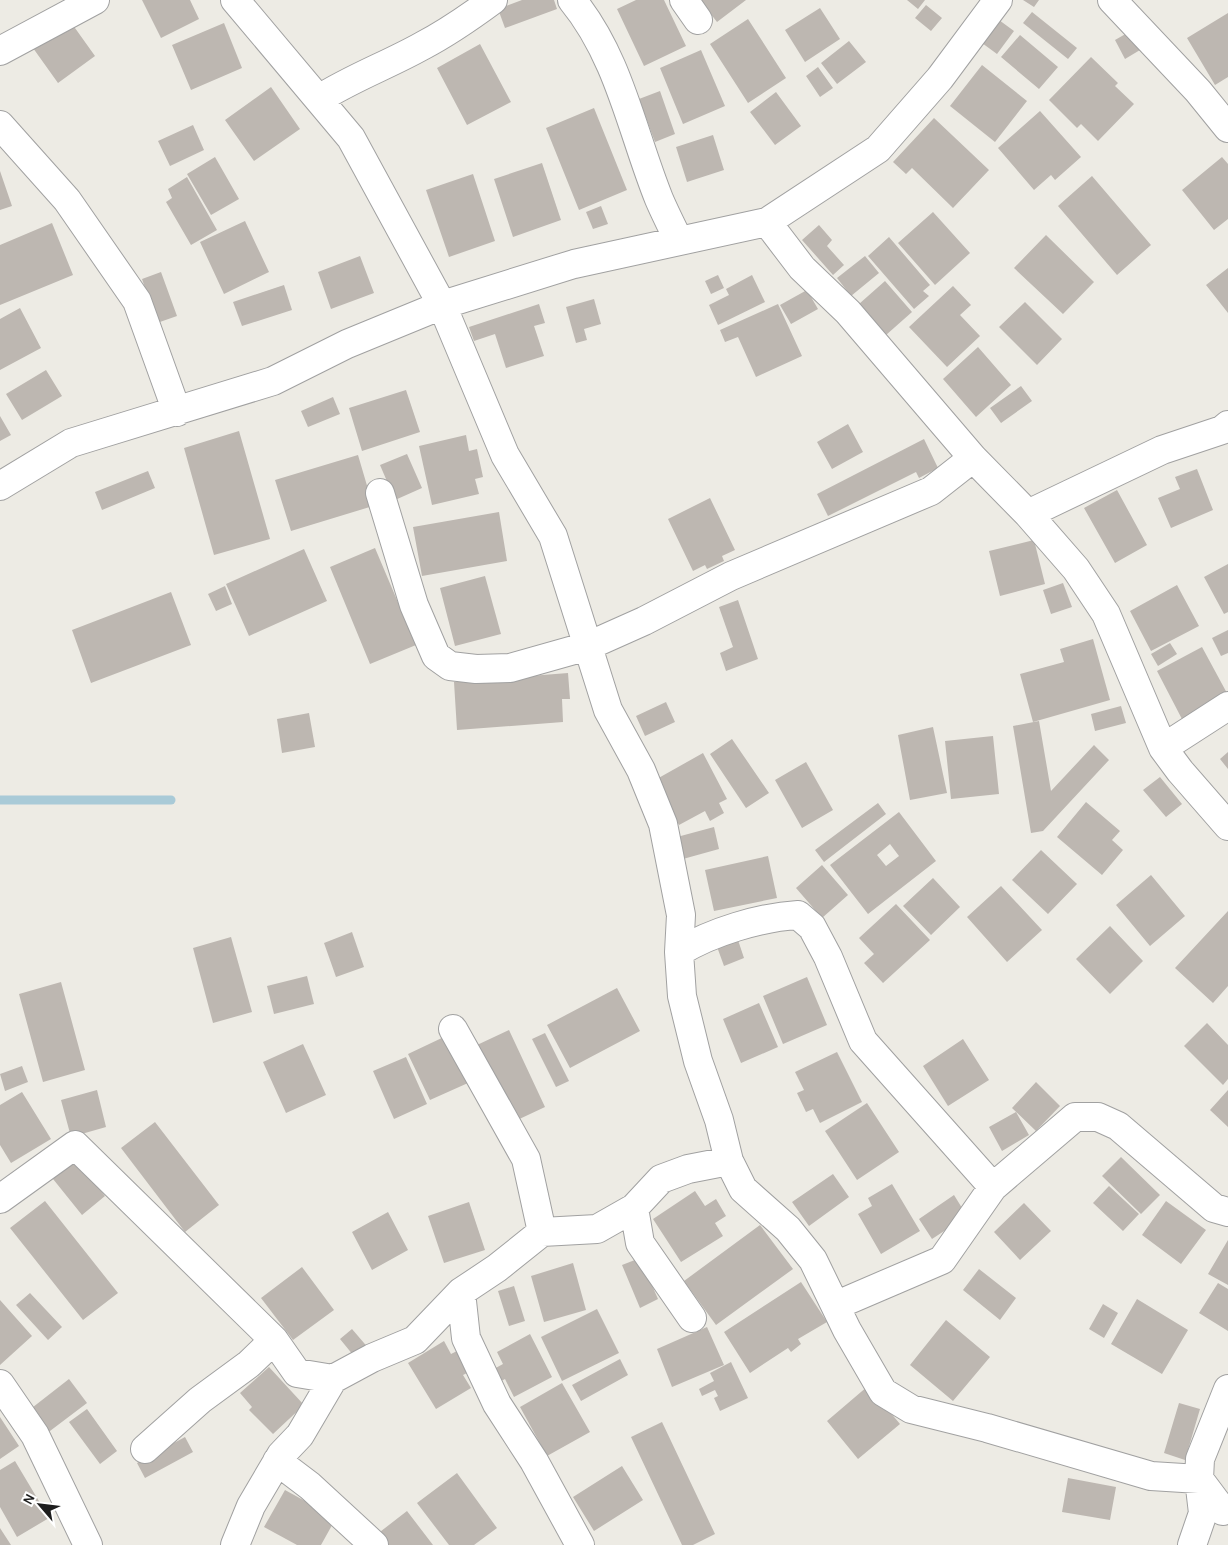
<svg xmlns="http://www.w3.org/2000/svg" width="1228" height="1545" viewBox="0 0 1228 1545" font-family="Karla,sans-serif">
  <style>
    .lines { fill: none; stroke-linecap: round; stroke-linejoin: round }
    .stream { stroke: #a9cad7; stroke-width: 9 }
    .building { fill: #bdb7b1; fill-rule: evenodd }
    .minor-casing { stroke: #a1a1a1; stroke-width: 30 }
    .minor { stroke: #fff; stroke-width: 28 }
  </style>
  <rect width="100%" height="100%" fill="#edebe4"/>
  <g class="lines">
    <!-- stream -->
    <path class="stream" d="M0 800H171"/>
  </g>
  <!-- building -->
  <path class="building" d="M142 0H190L199 19 161 38Z
    M522 0H554L557 9 505 28 498 9Z
    M636 0H664L686 46 644 66 617 9Z
    M700 0H746L717 22Z
    M907 0H925L918 9Z
    M1023 0H1039L1034 7Z
    M926 5 942 18 931 31 915 18Z
    M820 8 840 39 805 62 785 30Z
    M1032 12 1077 48 1068 59 1023 23Z
    M1228 13V77L1215 85 1187 38Z
    M748 19 786 78 748 103 710 44Z
    M999 20 1014 31 997 54 982 43Z
    M70 21 95 56 58 83 33 48Z
    M224 23 242 68 191 90 172 45Z
    M1129 32 1140 50 1125 59 1115 40Z
    M1020 35 1058 67 1039 89 1001 57Z
    M849 41 866 62 837 84 821 63Z
    M480 44 511 102 467 125 437 68Z
    M701 50 725 106 683 124 660 68Z
    M1091 57 1118 83 1115 86 1134 104 1098 141 1081 124 1077 128 1049 100Z
    M982 65 1027 101 995 142 950 106Z
    M818 67 833 88 820 97 806 76Z
    M271 87 300 129 254 161 225 120Z
    M660 91 675 134 655 142 639 99Z
    M776 92 801 126 775 145 750 112Z
    M594 108 627 190 579 210 546 128Z
    M1040 111 1081 157 1055 180 1051 175 1034 190 998 148Z
    M934 118 989 170 953 208 912 168 906 174 893 162Z
    M193 125 204 150 170 166 158 141Z
    M713 135 724 170 687 182 676 147Z
    M215 157 239 199 211 215 187 174Z
    M1222 157 1228 164V219L1214 230 1182 190Z
    M542 163 561 220 513 237 494 179Z
    M0 171 12 206 0 210Z
    M473 174 495 241 449 257 426 190Z
    M1092 176 1151 245 1117 275 1058 206Z
    M187 177 217 230 191 245 166 202 172 198 168 189Z
    M601 206 608 224 593 229 586 212Z
    M933 212 970 253 935 285 898 243Z
    M245 221 269 272 224 294 200 242Z
    M52 223 73 275 0 305V245Z
    M819 225 832 240 827 246 844 265 833 275 802 240Z
    M1046 235 1094 282 1063 314 1014 268Z
    M889 237 930 285 923 291 929 296 914 309 868 256Z
    M360 256 374 293 331 309 318 272Z
    M865 256 879 273 851 296 837 278Z
    M1228 268V313L1206 285Z
    M161 272 177 316 157 323 142 279Z
    M718 275 724 288 711 294 705 281Z
    M752 275 765 302 718 325 709 305 729 295 726 289Z
    M885 281 912 312 886 335 859 304Z
    M284 285 292 310 242 326 233 302Z
    M953 286 971 305 960 315 980 336 947 367 909 327Z
    M807 290 818 309 791 324 780 305Z
    M594 299 601 324 584 329 587 340 576 343 566 307Z
    M1025 302 1062 339 1037 365 999 327Z
    M539 304 545 323 534 326 544 356 506 368 495 334 474 341 469 327Z
    M778 304 802 356 756 377 738 337 725 342 720 330Z
    M20 308 41 348 0 370V319Z
    M978 347 1011 385 976 417 943 379Z
    M46 370 62 396 22 420 6 394Z
    M1021 386 1032 401 1001 423 990 408Z
    M406 390 420 432 362 451 349 408Z
    M333 397 340 414 308 427 301 411Z
    M0 416 11 435 0 441Z
    M848 424 863 452 832 469 817 442Z
    M239 431 270 539 214 555 184 448Z
    M466 435 469 451 477 449 483 477 475 479 479 494 432 505 419 446Z
    M924 439 938 468 919 478 916 472 828 516 817 494Z
    M407 454 422 488 395 500 380 465Z
    M358 455 373 506 291 531 275 480Z
    M1197 469 1213 510 1171 528 1158 498 1180 489 1175 477Z
    M148 471 155 488 102 510 95 492Z
    M1117 490 1147 545 1115 563 1084 508Z
    M710 498 735 550 722 556 724 561 707 569 705 565 693 571 668 519Z
    M499 512 507 561 422 576 413 527Z
    M1034 540 1045 584 1000 596 989 551Z
    M375 548 416 645 370 664 330 567Z
    M304 549 327 601 249 636 226 584Z
    M1228 564V612L1224 614 1204 577Z
    M485 576 501 634 455 646 440 588Z
    M1063 583 1072 607 1051 614 1043 590Z
    M1177 585 1199 626 1151 651 1130 611Z
    M225 586 232 604 216 611 208 594Z
    M171 592 191 645 91 683 72 630Z
    M738 600 758 659 726 671 720 653 733 647 719 607Z
    M1228 630V653L1221 656 1212 638Z
    M1093 639 1110 700 1033 722 1020 674 1064 662 1060 649Z
    M1170 643 1177 654 1158 666 1151 654Z
    M1202 647 1228 695 1183 721 1157 671Z
    M568 673 570 699H562L563 722 457 730 454 682Z
    M666 702 675 722 645 736 636 716Z
    M1121 706 1126 723 1095 731 1091 714Z
    M309 713 315 747 282 753 277 719Z
    M1039 721 1051 791 1094 745 1109 760 1043 831 1031 833 1013 726Z
    M933 727 947 793 910 800 898 735Z
    M993 736 999 794 951 799 945 741Z
    M732 739 769 793 746 808 710 754Z
    M1228 752V769L1220 759Z
    M703 753 727 799 719 803 724 813 710 821 705 811 679 825 655 780Z
    M806 762 833 810 802 828 775 780Z
    M1160 777 1182 804 1166 817 1143 790Z
    M1086 802 1120 831 1112 840 1123 850 1102 875 1057 837Z
    M878 803 886 814 824 862 815 850Z
    M899 812 936 861 868 914 830 865ZM890 844 899 856 886 866 877 855Z
    M714 827 719 849 683 859 677 837Z
    M1041 850 1077 884 1048 914 1012 880Z
    M768 856 777 898 714 911 705 870Z
    M822 865 848 895 822 918 796 888Z
    M1151 875 1185 916 1150 946 1116 905Z
    M933 878 960 907 931 935 903 906Z
    M1001 886 1042 930 1007 962 967 917Z
    M896 904 930 940 883 983 864 963 874 954 859 938Z
    M1228 911V986L1213 1003 1175 968Z
    M1110 926 1143 961 1110 994 1076 959Z
    M352 932 364 967 336 977 324 943Z
    M231 937 252 1012 213 1023 193 948Z
    M737 937 744 958 724 966 716 944Z
    M307 976 314 1004 274 1014 267 986Z
    M807 977 827 1025 783 1044 763 996Z
    M61 982 85 1070 43 1082 19 994Z
    M617 988 640 1031 570 1068 547 1025Z
    M759 1003 778 1047 741 1063 723 1019Z
    M1207 1023 1228 1045V1079L1223 1085 1184 1046Z
    M509 1030 545 1107 513 1122 477 1045Z
    M545 1033 569 1081 556 1087 532 1039Z
    M446 1036 468 1083 430 1100 408 1054Z
    M963 1039 989 1080 948 1106 923 1066Z
    M303 1044 326 1095 286 1113 263 1062Z
    M837 1052 862 1102 820 1123 813 1109 806 1112 797 1093 804 1090 795 1072Z
    M406 1057 427 1104 394 1119 373 1071Z
    M22 1066 28 1082 5 1091 0 1074Z
    M1036 1082 1060 1106 1036 1131 1012 1108Z
    M97 1090 106 1127 71 1137 61 1100Z
    M1228 1090V1127L1210 1110Z
    M22 1092 51 1139 11 1163 0 1145V1105Z
    M867 1103 899 1152 857 1180 825 1131Z
    M1016 1112 1029 1135 1002 1151 989 1127Z
    M155 1122 219 1205 185 1232 121 1148Z
    M72 1155 105 1196 82 1215 49 1174Z
    M1121 1157 1160 1195 1141 1214 1102 1176Z
    M833 1174 849 1197 809 1226 792 1202Z
    M892 1184 920 1231 881 1254 858 1214 872 1206 868 1198Z
    M1109 1186 1139 1214 1123 1231 1093 1203Z
    M695 1191 705 1206 716 1199 726 1216 715 1223 723 1236 681 1262 653 1219Z
    M954 1195 967 1216 932 1239 919 1219Z
    M45 1201 118 1293 83 1320 10 1228Z
    M1166 1201 1206 1230 1181 1264 1142 1235Z
    M469 1202 485 1250 444 1263 428 1216Z
    M1024 1203 1051 1231 1020 1260 994 1232Z
    M388 1212 408 1250 372 1270 352 1232Z
    M760 1225 793 1269 716 1325 684 1281Z
    M1228 1240V1285L1208 1274Z
    M640 1258 658 1299 640 1308 622 1265Z
    M573 1263 586 1310 544 1322 531 1276Z
    M302 1267 334 1310 293 1340 261 1298Z
    M979 1269 1016 1298 1000 1320 963 1290Z
    M801 1282 827 1322 798 1339 801 1344 791 1352 788 1348 750 1373 724 1332Z
    M1218 1283 1228 1289V1331L1199 1313Z
    M514 1286 525 1321 509 1326 498 1291Z
    M30 1293 62 1327 48 1340 16 1305Z
    M1137 1299 1188 1330 1162 1374 1111 1344Z
    M0 1300 32 1336 0 1365Z
    M1103 1304 1118 1313 1104 1338 1089 1329Z
    M597 1309 619 1353 562 1381 541 1337Z
    M946 1320 990 1357 953 1401 910 1365Z
    M707 1327 724 1365 672 1387 657 1349Z
    M352 1329 370 1350 358 1361 340 1339Z
    M530 1334 552 1377 514 1397 505 1379 499 1382 492 1370 503 1364 497 1352Z
    M444 1341 451 1354 457 1351 469 1372 463 1375 471 1388 436 1409 408 1363Z
    M620 1359 628 1375 581 1401 572 1385Z
    M731 1362 748 1398 720 1411 714 1398 718 1396 715 1390 702 1396 699 1389 714 1381 710 1373Z
    M269 1367 304 1405 273 1434 249 1410 252 1407 240 1393Z
    M69 1379 87 1403 46 1434 28 1411Z
    M562 1383 590 1432 547 1456 520 1407Z
    M868 1386 900 1424 858 1459 827 1421Z
    M1179 1403 1200 1409 1185 1460 1164 1453Z
    M87 1409 117 1451 100 1464 69 1422Z
    M0 1417 19 1446 0 1459Z
    M662 1422 715 1534 693 1545H682L631 1437Z
    M185 1437 193 1452 145 1478 137 1463Z
    M15 1461 49 1518 17 1537 0 1507V1470Z
    M622 1466 643 1500 594 1531 573 1497Z
    M457 1473 497 1528 474 1545H449L417 1503Z
    M1068 1478 1116 1487 1110 1520 1062 1512Z
    M285 1490 336 1518 321 1545H297L264 1527Z
    M407 1511 433 1545H383L376 1535Z
    M0 1528 11 1545H0Z"/>
  <g class="lines">
    <defs>
      <path id="minor" d="M235 0 351 138 442 305 505 455 553 536 608 710 641 770 663 824 681 915 679 952 682 996 698 1061 719 1120 729 1161 743 1189 788 1229 813 1260 847 1330 883 1392 911 1409 987 1428 1151 1476 1199 1479 1223 1511
        M572 0C619 57 632 132 659 199 665 213 672 227 679 241
        M684 0 698 20
        M1112 0 1198 91 1228 128
        M0 51 95 0
        M319 99C352 78 388 65 422 46 447 33 470 17 493 0
        M0 125 67 200 137 301 177 412
        M767 222 802 268 848 312 973 458 1028 514 1076 569 1106 614 1163 748 1180 771 1228 826
        M0 486 71 443 273 381 347 344 442 305 574 264 767 222 878 149 940 78 998 0
        M380 493 414 605 436 656 450 666 476 669 510 668 588 646 644 621 731 576 931 491 973 458
        M1028 514 1162 450 1222 430 1228 425
        M1163 748 1228 706
        M679 952C711 932 761 917 798 915L812 927 828 957 863 1041 993 1187
        M453 1029 526 1159 542 1232
        M0 1199 75 1145 274 1340 297 1373 333 1379
        M634 1208 640 1243 692 1318
        M461 1292 466 1338 497 1404 534 1461 580 1545
        M837 1305 942 1260 993 1187 1075 1117H1098L1118 1126 1214 1208 1228 1212
        M0 1384 35 1435 88 1545
        M145 1449 200 1400 249 1364 274 1340
        M277 1461 310 1486 374 1545
        M235 1545 251 1506 281 1455 300 1435 333 1379 372 1358 415 1340 461 1292 497 1268 542 1232 597 1229 634 1208 661 1179 688 1169 729 1161
        M1192 1545 1203 1513 1199 1479 1200 1459 1228 1389"/>
    </defs>
    <!-- minor casing -->
    <use href="#minor" class="minor-casing"/>
    <!-- minor -->
    <use href="#minor" class="minor"/>
  </g>
  <!-- north arrow -->
  <g transform="translate(40 1505) rotate(298)" stroke="#ffffff" stroke-width="4" paint-order="stroke">
  <path d="M0-4L9 19L0 12L-9 19Z" fill="#1d1d1d"/>
  <text y="-8" font-size="14" font-weight="bold" text-anchor="middle" fill="#1d1d1d">N</text>
  </g>
</svg>
